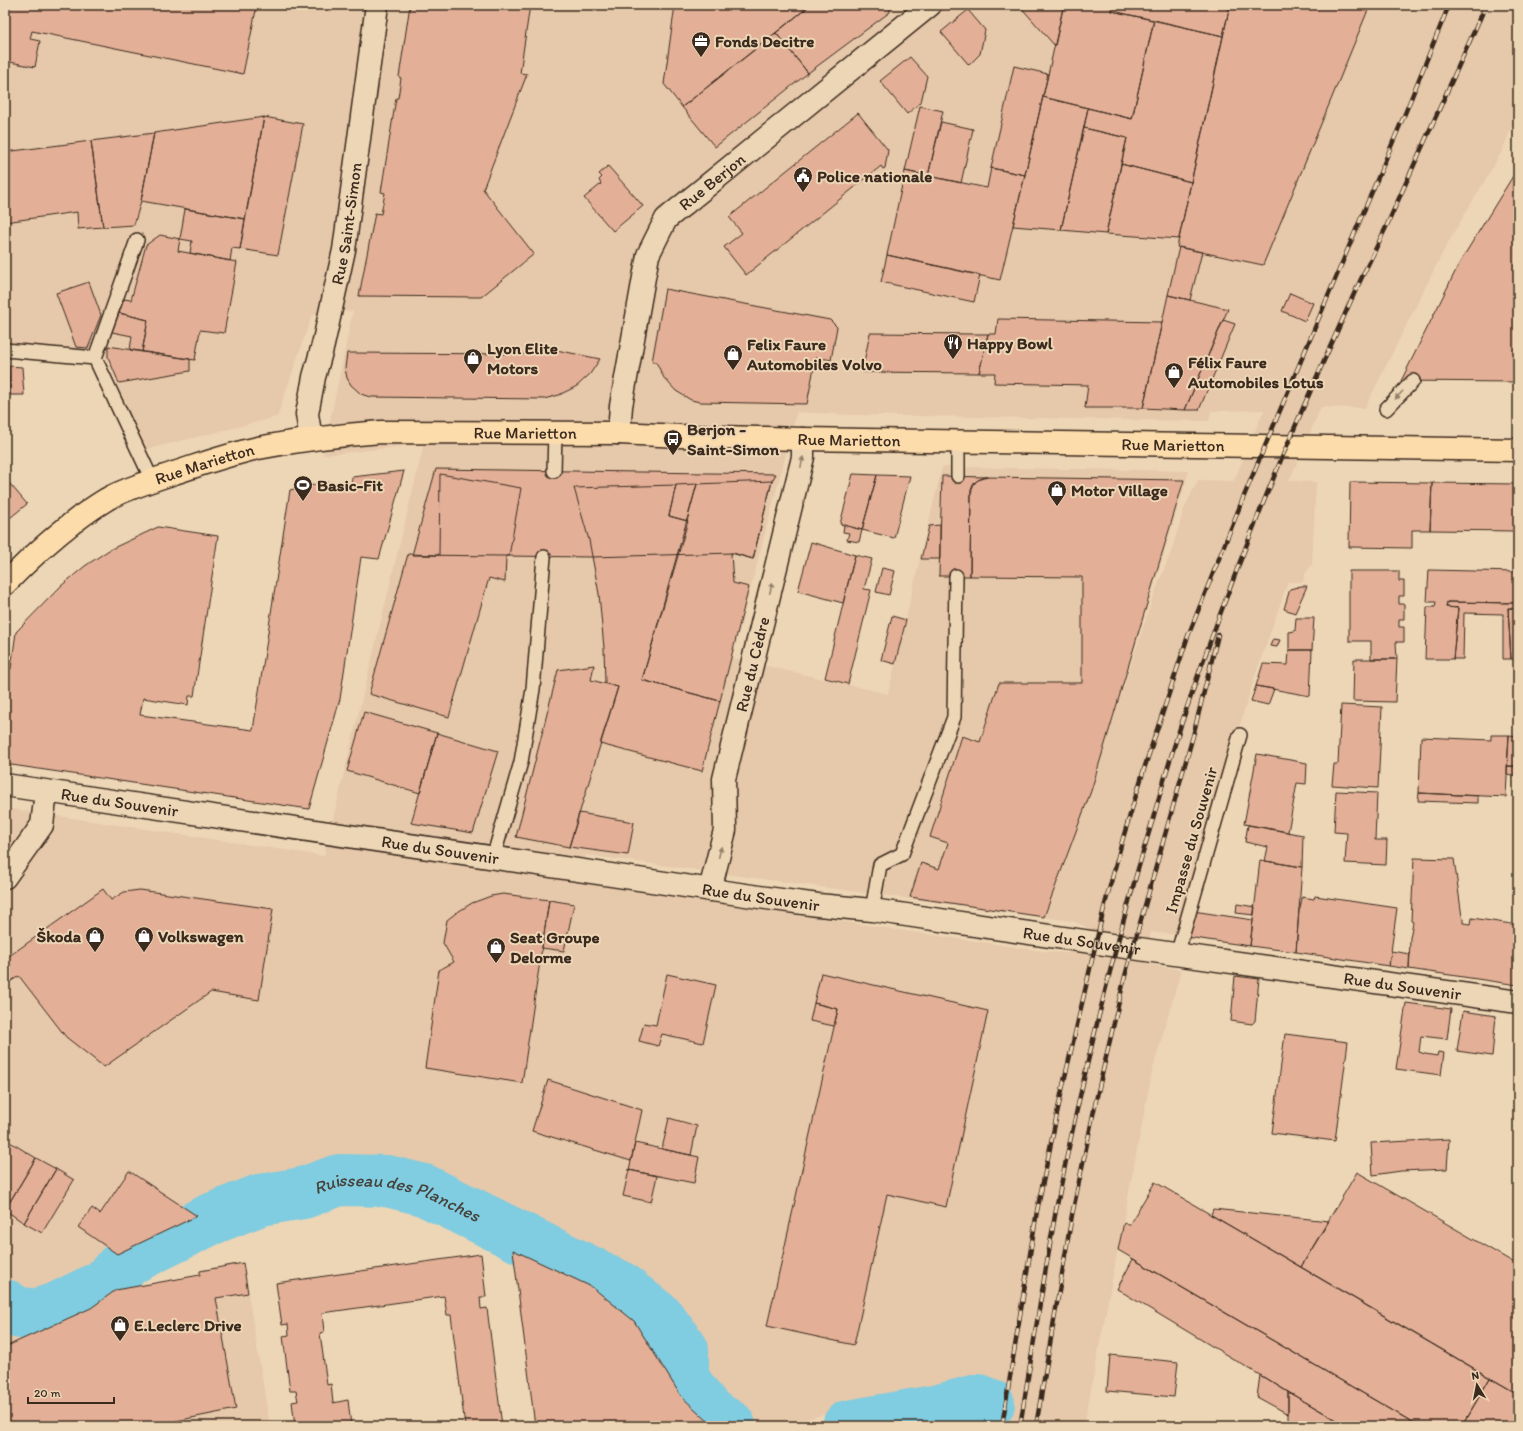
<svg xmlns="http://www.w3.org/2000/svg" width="1523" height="1431" viewBox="0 0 1523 1431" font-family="Itim,sans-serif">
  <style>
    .built { fill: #e6c8aa; fill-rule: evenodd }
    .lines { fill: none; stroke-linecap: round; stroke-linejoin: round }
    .river { stroke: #80cce0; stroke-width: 52 }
    .building { fill: #e3b097; stroke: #3b2a1e }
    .service-casing { stroke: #3b2a1e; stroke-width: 16 }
    .minor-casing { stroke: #3b2a1e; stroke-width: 25 }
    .tertiary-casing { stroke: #3b2a1e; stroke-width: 25 }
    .primary-casing { stroke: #3b2a1e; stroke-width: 25 }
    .service { stroke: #edd6b6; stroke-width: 13 }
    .minor { stroke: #edd6b6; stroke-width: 22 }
    .tertiary { stroke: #edd6b6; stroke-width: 22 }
    .primary { stroke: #fddcac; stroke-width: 22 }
    .rail-casing { stroke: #3b2a1e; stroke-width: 4.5 }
    .rail { stroke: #edd6b6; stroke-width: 3; stroke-dasharray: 9; stroke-linecap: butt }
    .oneway { fill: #94806a }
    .labels { text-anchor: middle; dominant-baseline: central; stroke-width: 4; stroke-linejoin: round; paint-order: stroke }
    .poi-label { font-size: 17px; font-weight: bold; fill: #3b2a1e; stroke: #edd6b6; text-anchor: start }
    .street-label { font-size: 17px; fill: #3b2a1e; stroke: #edd6b6 }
    .water-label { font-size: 18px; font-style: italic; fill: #45423b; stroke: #edd6b6 }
  </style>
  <rect width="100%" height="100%" fill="#edd6b6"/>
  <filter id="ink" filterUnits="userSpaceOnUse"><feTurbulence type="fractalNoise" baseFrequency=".025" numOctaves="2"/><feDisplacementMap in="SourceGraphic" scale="8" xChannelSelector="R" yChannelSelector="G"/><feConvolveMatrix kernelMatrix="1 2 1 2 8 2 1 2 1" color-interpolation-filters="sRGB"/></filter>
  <g filter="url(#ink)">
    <!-- built -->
    <path class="built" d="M5 5H1518V112L1501 153 1446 246 1365 408 1321 407 1289 481 1316 482 1312 564 1305 574 1303 582H1288L1253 682 1199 859 1178 935 1151 932 1143 963 1181 970 1152 1072 1084 1426H930L935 1425 945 1387 796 1421 755 1423 728 1411 707 1380 677 1319 611 1266 410 1176 333 1172 292 1173 16 1302 5 1295V808L324 856 424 444 323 455 353 311 312 315 277 417 144 450 103 351 49 349 5 344ZM1264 410 1234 481 1198 480 1184 509 1171 552 1153 597 1113 720 1189 471 942 467 888 694 732 658 797 412 854 415 1209 421 1211 411ZM586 855 1072 921 1087 927 1080 952 1063 953 1041 951 580 883Z
      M243 1263 270 1426H5V1324L27 1337 91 1308 116 1290 200 1275V1271Z"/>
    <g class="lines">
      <!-- river -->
      <g class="river">
        <path id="s1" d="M5 1305 16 1312 35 1315 57 1308 104 1285 128 1260 209 1220 260 1200 303 1193 339 1180 387 1181 424 1190 617 1285 659 1318 683 1350V1379L708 1413 730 1426"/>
        <path d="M848 1426 939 1410 978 1400 989 1404"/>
      </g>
    </g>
    <!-- building -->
    <path class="building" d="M5 5H257L243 74 32 31 30 39 40 41 35 67 5 61Z
      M410 5H530L520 73 527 74 483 189 534 254 481 297 359 296 375 213 381 214 385 193 381 192 396 98H398L401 78 399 77Z
      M675 5H809L808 7 682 107 664 84Z
      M809 5H890V12L808 73 776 33 808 7Z
      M1019 5H1060L1063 8 1055 46Z
      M1060 5H1112V11L1154 20 1132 119 1043 97 1063 8Z
      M1112 5H1230L1223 36 1112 11Z
      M1230 5H1370L1263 265 1177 247Z
      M968 10 985 30 980 54 969 65 941 32Z
      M1154 20 1223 36 1191 182 1121 164 1127 138 1084 128 1088 108 1132 119Z
      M776 33 808 73 715 147 682 107Z
      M910 57 927 76 921 102 907 114 880 81Z
      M1014 66 1048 74 1025 175 991 168Z
      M1043 97 1088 108 1061 230 1013 226Z
      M920 106 943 111 928 176 905 171Z
      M858 113 888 150 885 168 883 169 881 166 746 275 724 247 742 233 729 217Z
      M264 117 303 124 278 255 240 249Z
      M264 117 245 219 141 201 154 133Z
      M941 122 973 129 961 183 928 176Z
      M1084 128 1127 138 1106 234 1061 230Z
      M154 133 141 201 134 225 103 227 91 141Z
      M91 141 103 227 78 229 77 212 5 222V152Z
      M1518 163V382L1401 381 1460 262 1513 176Z
      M1121 164 1191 182 1179 239 1106 234Z
      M608 166 643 206 613 231 584 198 601 184 599 180 602 177 599 174Z
      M991 168 1025 175 1000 280 887 255 905 171 987 188Z
      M185 209 245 219 240 249 232 248 230 261 190 253 192 241 180 239Z
      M160 235 180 239 178 251 237 262 224 333 200 330 195 360 142 352 148 320 119 313 124 299 131 300 146 245Z
      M1179 247 1202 252 1190 300 1168 295Z
      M887 255 980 275 974 302 881 282Z
      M89 282 101 315 88 348 76 347 56 293Z
      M665 289 830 320 837 327 831 360 816 357 807 404 700 402 691 400 676 391 664 378 656 362H652Z
      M1290 293 1313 303 1305 321 1282 311Z
      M1168 295 1228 309 1185 410 1143 408Z
      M119 313 148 320 142 352 130 350 132 336 112 332Z
      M998 319 1162 322 1143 408H1085L1088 385 994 383 995 373H979L988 334H996Z
      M1223 320 1235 324 1199 410H1185Z
      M870 333 972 334H988L979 373 862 372Z
      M108 346 190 359V371L119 383 108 357Z
      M537 346 600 359 590 374 577 386 559 395 544 399 370 397 361 394 351 385 347 378 345 368 347 353 527 354Z
      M9 366 22 367 24 395H10Z
      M436 469 776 474 772 481 753 559 733 553 592 557 412 555Z
      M404 471 379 559 361 557 340 699 309 809 5 764V668L11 669 16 632 61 586 85 566 109 550 158 527 218 536 194 696H189L188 705 143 698 140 715 253 730 290 490 327 482 351 485 352 477Z
      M440 474 521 488 509 556H506L505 582 489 578 449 717 369 694 408 554 439 555Z
      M853 474 877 475 862 530 840 524Z
      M877 475 910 476 894 538 862 530Z
      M942 476 988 477 978 480 973 485 971 490 970 576H939Z
      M985 477 1184 480 1091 791 1044 917 910 897 921 863 939 869 948 843 930 837 962 736 980 742 999 683H1082V577L970 576 971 493 974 483 978 480Z
      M5 478 27 504 5 522Z
      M772 481 753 559 731 553 733 583 749 587 720 701 642 680 697 484Z
      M1350 482 1432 483 1430 530H1412V548L1349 547Z
      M1432 483 1518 484V531L1430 530Z
      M697 484 687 521 669 516 676 485Z
      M676 485 669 516 688 521 642 680 720 701 702 771 600 744 618 687 605 683 604 648 599 594 589 540 574 488Z
      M844 525 862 530 859 542 847 540 849 533 843 532Z
      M940 525V559H921L929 526Z
      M811 542 855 555 843 603 798 591Z
      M855 555 872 559 864 589 871 590 848 684 825 678Z
      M882 568 895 571 889 595 876 592Z
      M1429 570 1518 572V603L1447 602 1446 607 1458 608 1453 659H1425L1427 607H1435L1436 602H1427Z
      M1349 571H1399V581H1404V596H1399V604H1404V619H1399V627H1404V642H1396L1397 659H1371V641H1349Z
      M1301 586H1307L1295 613 1284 609 1290 589Z
      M1447 602 1518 603V609L1508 608 1511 659H1503V614L1464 613 1463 659H1453L1458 608 1446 607Z
      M1508 608 1518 609V659H1511Z
      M892 616 906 620 895 664 881 660Z
      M1296 618H1314L1312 650H1289V632L1295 631Z
      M1273 639 1280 640 1277 647 1270 646Z
      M1289 650H1312L1310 696 1256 686 1263 664 1288 665Z
      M1354 659H1397L1395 702 1353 701Z
      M594 665 591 680 618 687 569 847 516 837 558 670Z
      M1256 686 1274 689 1268 705 1251 701Z
      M1341 705 1382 707 1378 788 1332 785 1334 764H1338Z
      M364 712 437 733 420 793 347 771Z
      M437 733 498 751 473 833 411 823Z
      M1491 735H1509L1506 797 1419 793 1421 737 1491 740Z
      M1509 735 1518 736V767L1507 766Z
      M1257 754 1307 763 1306 784 1297 783 1288 832 1244 824Z
      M1507 766H1518V776L1507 774Z
      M1336 791 1377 793 1375 840H1387L1386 865 1345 863 1347 833 1334 832Z
      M1419 793 1478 796V803L1418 801Z
      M579 813 634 822 628 855 569 847Z
      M1248 825 1303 835 1302 867 1265 861 1268 847 1245 842Z
      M1414 858 1454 859 1462 917 1463 918V923L1471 924 1472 918 1518 925V985L1409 969 1410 938 1413 922 1411 921Z
      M1260 860 1302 867 1296 952 1250 946Z
      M103 889 111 900 124 892 140 890 273 909 259 1000 211 992 104 1067 66 1037 19 976 8 983 5 979V959Z
      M503 894 549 900 522 1083 425 1068 439 970 454 962 443 943 447 920 456 913 472 903 491 896Z
      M1315 896 1397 908 1389 966 1296 952 1299 909H1300L1302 897 1314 899Z
      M549 900 574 904 564 951 542 948Z
      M1237 904 1255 907 1254 915 1236 913Z
      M1193 911 1253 920 1250 946 1187 937Z
      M1391 951 1410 954 1409 969 1389 966Z
      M821 973 988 1011 946 1207 887 1194 854 1345 767 1326 838 1009 814 1003Z
      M667 974 716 985 703 1043 662 1034 658 1046 639 1041 644 1023 656 1025Z
      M1235 976 1259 979 1255 1021 1252 1024 1231 1021Z
      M814 1003 838 1009 834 1026 810 1021Z
      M1406 1003 1451 1009 1447 1039 1421 1036 1419 1052 1425 1054 1437 1056 1438 1052 1444 1053 1441 1075 1396 1069Z
      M1463 1011 1496 1016 1492 1056 1457 1051Z
      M1285 1034 1348 1042 1335 1141 1272 1133Z
      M548 1080 642 1110 631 1161 532 1131Z
      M669 1118 697 1126 691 1155 662 1149Z
      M5 1139 36 1158 5 1210Z
      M1449 1139 1447 1169 1401 1171 1373 1175 1371 1143Z
      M635 1143 699 1157 694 1183 629 1170Z
      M36 1158 56 1169 24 1223 5 1210Z
      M56 1169 74 1180 42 1233 24 1223Z
      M629 1170 657 1176 651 1202 623 1196Z
      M129 1171 197 1216 117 1254 78 1227 92 1208 100 1214Z
      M1357 1172 1518 1265V1394L1301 1267Z
      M1155 1182 1490 1378 1462 1426H1419L1118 1250 1124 1222 1129 1225Z
      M1213 1209 1329 1221 1301 1267 1211 1215Z
      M513 1250 592 1287 634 1321 681 1396 713 1426H535Z
      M481 1254 486 1297H480L481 1309 487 1308 502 1426H465L451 1315H447L444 1296 322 1313 324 1332 320 1333 327 1385 331 1384 333 1403 348 1400 351 1426H295L292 1402 298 1401 296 1391H290L283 1336 289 1335 288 1324 282 1325 276 1283Z
      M1133 1259 1419 1426H1347L1288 1392 1117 1289Z
      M243 1263 248 1293 216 1298 236 1409 171 1422 172 1426H5V1347L91 1308 116 1290 200 1275V1271Z
      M1110 1355 1178 1362 1174 1397 1107 1391Z
      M1260 1375 1288 1392V1414L1257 1397Z
      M1490 1378 1518 1394V1426H1462Z
      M1288 1392 1347 1426H1288Z"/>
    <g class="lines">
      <defs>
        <path id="service" d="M5 350 95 358 152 480
          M95 358 137 240
          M1386 409 1413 381
          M554 471 555 432
          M958 476V441
          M493 858 521 762 533 689 544 557
          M872 910 880 865 902 854 954 717 956 576
          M1177 955 1240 735"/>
        <g id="minor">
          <path id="s2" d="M619 433 621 406 648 255 666 219 930 5"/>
          <path id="s3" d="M5 785 759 897 818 905 872 910 1153 951 1518 1002"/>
          <path d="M5 877 42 825 46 792"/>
          <path id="s4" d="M710 890 725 830 724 779 803 457V439"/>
        </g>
        <g id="tertiary">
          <path id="s5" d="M311 439 307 414 314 377 323 345 344 250 377 5"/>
        </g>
        <g id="primary">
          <path id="s6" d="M5 584C36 552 69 522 107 499 125 489 154 480 174 473 202 464 230 454 258 448 299 440 340 435 381 432L619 433 680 436 803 439 1518 450"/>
        </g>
      </defs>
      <!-- service casing -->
      <use href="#service" class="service-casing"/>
      <!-- minor casing -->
      <use href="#minor" class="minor-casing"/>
      <!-- tertiary casing -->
      <use href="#tertiary" class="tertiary-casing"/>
      <!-- primary casing -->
      <use href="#primary" class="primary-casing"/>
      <!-- service -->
      <use href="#service" class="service"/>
      <!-- minor -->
      <use href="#minor" class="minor"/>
      <!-- tertiary -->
      <use href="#tertiary" class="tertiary"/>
      <!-- primary -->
      <use href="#primary" class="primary"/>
      <defs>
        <path id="rail" d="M1002 1426 1037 1211 1062 1090 1104 908 1123 838 1145 766 1188 636 1244 496 1406 111 1449 5
          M1020 1426C1032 1354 1043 1282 1056 1210 1082 1078 1113 950 1152 822 1161 790 1170 759 1180 728 1227 587 1283 449 1345 314 1358 284 1373 255 1387 225 1420 152 1453 78 1486 5
          M1036 1426 1072 1215 1097 1096 1125 976 1193 736 1218 635"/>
      </defs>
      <!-- rail casing -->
      <use href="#rail" class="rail-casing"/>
      <!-- rail -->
      <use href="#rail" class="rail"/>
    </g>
    <!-- one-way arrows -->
    <defs><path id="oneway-solid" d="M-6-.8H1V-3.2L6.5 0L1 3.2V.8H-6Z"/></defs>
    <g class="oneway">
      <use href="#oneway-solid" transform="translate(1399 395) rotate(134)"/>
      <use href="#oneway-solid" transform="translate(802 462) rotate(-78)"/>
      <use href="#oneway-solid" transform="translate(771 588) rotate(-76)"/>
      <use href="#oneway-solid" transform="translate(720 852) rotate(-76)"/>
    </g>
  </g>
  <!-- icons -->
  <defs>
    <symbol id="office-pin" viewBox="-11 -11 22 30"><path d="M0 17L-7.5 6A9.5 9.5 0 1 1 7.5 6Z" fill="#3b2a1e" stroke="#edd6b6"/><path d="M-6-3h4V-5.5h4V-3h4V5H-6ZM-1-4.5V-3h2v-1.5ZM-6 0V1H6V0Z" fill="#fff"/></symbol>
    <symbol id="civic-pin" viewBox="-11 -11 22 30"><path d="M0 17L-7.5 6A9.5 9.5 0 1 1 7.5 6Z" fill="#3b2a1e" stroke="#edd6b6"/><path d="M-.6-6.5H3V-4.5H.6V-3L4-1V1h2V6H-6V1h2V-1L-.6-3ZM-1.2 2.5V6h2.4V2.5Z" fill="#fff"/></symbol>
    <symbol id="restaurant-pin" viewBox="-11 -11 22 30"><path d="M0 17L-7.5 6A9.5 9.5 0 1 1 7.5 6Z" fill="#3b2a1e" stroke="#edd6b6"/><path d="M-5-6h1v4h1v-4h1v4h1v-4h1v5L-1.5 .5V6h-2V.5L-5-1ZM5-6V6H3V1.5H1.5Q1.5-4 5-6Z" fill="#fff"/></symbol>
    <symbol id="shop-pin" viewBox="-11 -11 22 30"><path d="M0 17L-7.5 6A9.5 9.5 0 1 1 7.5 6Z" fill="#3b2a1e" stroke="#edd6b6"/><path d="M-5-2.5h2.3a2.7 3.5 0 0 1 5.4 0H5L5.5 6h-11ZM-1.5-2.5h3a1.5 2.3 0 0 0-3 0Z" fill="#fff"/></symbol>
    <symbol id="bus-pin" viewBox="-11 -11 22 30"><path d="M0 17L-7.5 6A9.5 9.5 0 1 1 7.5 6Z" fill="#3b2a1e" stroke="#edd6b6"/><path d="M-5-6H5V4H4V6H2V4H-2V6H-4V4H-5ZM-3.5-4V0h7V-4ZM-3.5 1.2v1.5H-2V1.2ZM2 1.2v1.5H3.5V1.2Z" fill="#fff"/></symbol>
    <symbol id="stadium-pin" viewBox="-11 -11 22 30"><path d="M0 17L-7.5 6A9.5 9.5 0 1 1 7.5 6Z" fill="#3b2a1e" stroke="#edd6b6"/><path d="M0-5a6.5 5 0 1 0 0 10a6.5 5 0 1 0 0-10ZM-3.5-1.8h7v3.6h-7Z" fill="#fff"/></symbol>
  </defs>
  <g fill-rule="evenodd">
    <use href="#office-pin" x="690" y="30" width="22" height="30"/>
    <use href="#civic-pin" x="792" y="165" width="22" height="30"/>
    <use href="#restaurant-pin" x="942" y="332" width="22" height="30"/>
    <use href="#shop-pin" x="722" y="343" width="22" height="30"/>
    <use href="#shop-pin" x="462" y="347" width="22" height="30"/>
    <use href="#shop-pin" x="1163" y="361" width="22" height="30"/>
    <use href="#bus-pin" x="662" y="428" width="22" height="30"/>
    <use href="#stadium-pin" x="292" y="474" width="22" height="30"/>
    <use href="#shop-pin" x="1046" y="479" width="22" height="30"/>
    <use href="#shop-pin" x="84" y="925" width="22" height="30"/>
    <use href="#shop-pin" x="133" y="925" width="22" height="30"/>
    <use href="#shop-pin" x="485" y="936" width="22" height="30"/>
    <use href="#shop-pin" x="109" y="1314" width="22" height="30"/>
  </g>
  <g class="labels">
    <!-- poi labels -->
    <g class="poi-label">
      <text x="715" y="41">Fonds Decitre</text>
      <text x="817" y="176">Police nationale</text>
      <text x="967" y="343">Happy Bowl</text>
      <text x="747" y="344">Felix Faure<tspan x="747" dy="20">Automobiles Volvo</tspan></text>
      <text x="487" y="348">Lyon Elite<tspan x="487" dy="20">Motors</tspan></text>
      <text x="1188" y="362">Félix Faure<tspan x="1188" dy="20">Automobiles Lotus</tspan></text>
      <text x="687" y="429">Berjon -<tspan x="687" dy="20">Saint-Simon</tspan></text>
      <text x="317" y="485">Basic-Fit</text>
      <text x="1071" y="490">Motor Village</text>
      <text x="81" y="936" text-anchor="end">Škoda</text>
      <text x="158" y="936">Volkswagen</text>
      <text x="510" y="937">Seat Groupe<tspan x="510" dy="20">Delorme</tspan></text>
      <text x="134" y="1325">E.Leclerc Drive</text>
    </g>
    <!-- street labels -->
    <g class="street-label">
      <text stroke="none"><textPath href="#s2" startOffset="280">Rue Berjon</textPath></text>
      <text stroke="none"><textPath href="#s5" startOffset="220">Rue Saint-Simon</textPath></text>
      <text stroke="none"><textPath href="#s6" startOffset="561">Rue Marietton</textPath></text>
      <text stroke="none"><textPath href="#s6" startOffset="885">Rue Marietton</textPath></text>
      <text stroke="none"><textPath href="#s6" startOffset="1209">Rue Marietton</textPath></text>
      <text stroke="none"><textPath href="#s6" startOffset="237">Rue Marietton</textPath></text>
      <text stroke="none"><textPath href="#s4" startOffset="231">Rue du Cèdre</textPath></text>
      <text stroke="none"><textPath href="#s3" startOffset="116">Rue du Souvenir</textPath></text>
      <text transform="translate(1191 840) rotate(-74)">Impasse du Souvenir</text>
      <text stroke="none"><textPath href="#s3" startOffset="440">Rue du Souvenir</textPath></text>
      <text stroke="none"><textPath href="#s3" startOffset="764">Rue du Souvenir</textPath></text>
      <text stroke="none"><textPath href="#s3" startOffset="1088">Rue du Souvenir</textPath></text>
      <text stroke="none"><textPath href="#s3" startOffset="1412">Rue du Souvenir</textPath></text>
    </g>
    <!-- water labels -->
    <g class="water-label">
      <text stroke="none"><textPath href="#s1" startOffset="430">Ruisseau des Planches</textPath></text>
    </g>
  </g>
  <!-- margin -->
  <rect width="1523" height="1431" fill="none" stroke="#edd6b6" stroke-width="20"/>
  <rect x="10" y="10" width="1503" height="1411" fill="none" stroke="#3b2a1e" stroke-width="1.5" filter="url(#ink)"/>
  <!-- north arrow -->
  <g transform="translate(1477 1385) rotate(350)" stroke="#edd6b6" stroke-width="3" paint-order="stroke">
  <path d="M0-3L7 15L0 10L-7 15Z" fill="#3b2a1e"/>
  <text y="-6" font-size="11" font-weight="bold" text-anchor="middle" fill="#3b2a1e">N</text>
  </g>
  <!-- scale -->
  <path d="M28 1397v6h86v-6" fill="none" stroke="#3b2a1e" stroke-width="2"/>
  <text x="34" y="1397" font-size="12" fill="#3b2a1e" stroke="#edd6b6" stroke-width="3" paint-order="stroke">20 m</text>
</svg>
